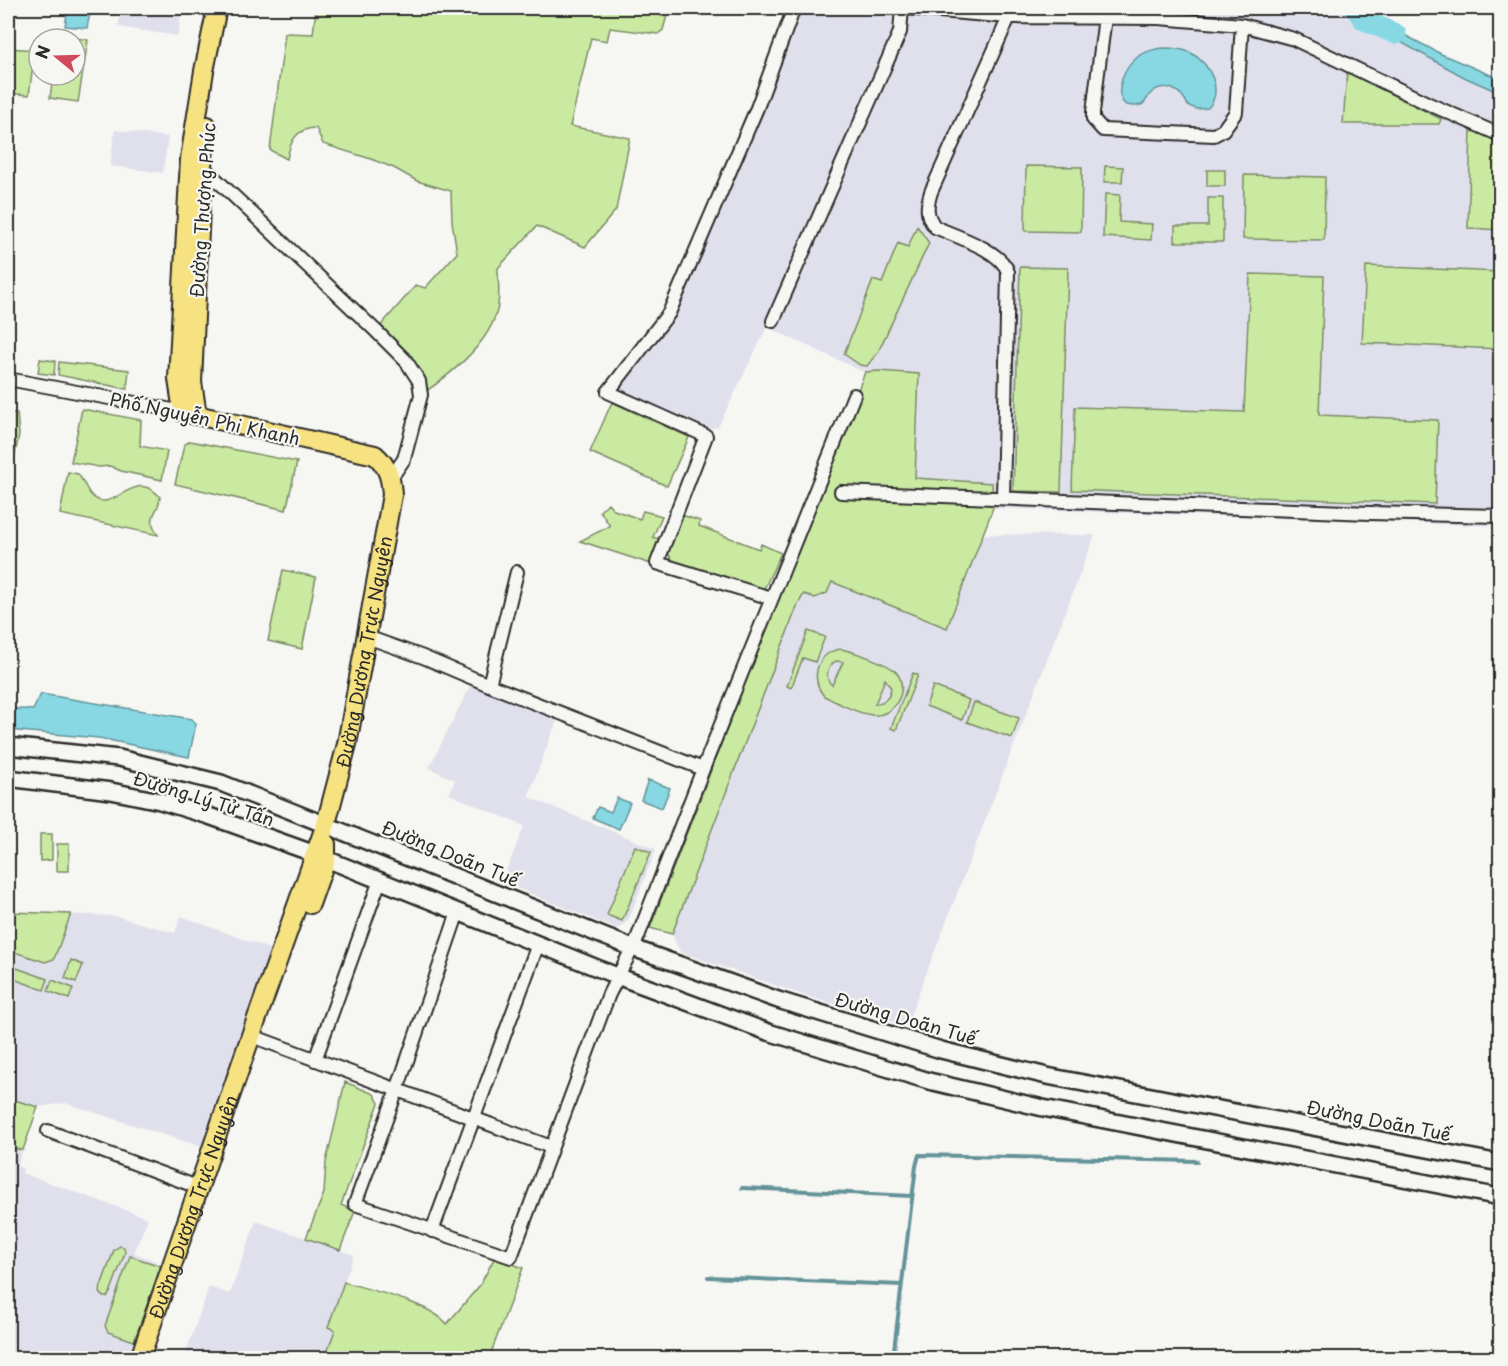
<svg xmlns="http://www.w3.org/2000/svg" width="1508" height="1366" viewBox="0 0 1508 1366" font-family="'Playpen Sans',sans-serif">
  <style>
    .built { fill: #e0e0ec }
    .green { fill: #caeaa2; stroke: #7a8a66; stroke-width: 1.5; fill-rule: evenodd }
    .water { fill: #88d8e3; stroke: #639399; stroke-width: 1.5 }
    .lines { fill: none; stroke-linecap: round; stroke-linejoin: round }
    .stream { stroke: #639399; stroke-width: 4 }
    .river { stroke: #88d8e3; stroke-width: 21 }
    .minor-casing { stroke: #2b2b2b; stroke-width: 16 }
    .tertiary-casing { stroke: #2b2b2b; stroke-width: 20 }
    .primary-casing { stroke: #2b2b2b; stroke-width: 22 }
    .minor { stroke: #f6f6f2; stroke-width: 12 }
    .tertiary { stroke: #f6f6f2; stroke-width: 15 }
    .primary { stroke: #f6e281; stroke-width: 18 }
    .labels { text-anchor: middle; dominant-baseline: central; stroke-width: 4.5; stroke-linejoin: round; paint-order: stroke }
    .street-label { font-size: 18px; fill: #2b2b2b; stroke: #f6f6f2 }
  </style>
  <rect width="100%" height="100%" fill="#f6f6f2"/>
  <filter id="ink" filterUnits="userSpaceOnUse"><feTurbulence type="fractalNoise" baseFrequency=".0167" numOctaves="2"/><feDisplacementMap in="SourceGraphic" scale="12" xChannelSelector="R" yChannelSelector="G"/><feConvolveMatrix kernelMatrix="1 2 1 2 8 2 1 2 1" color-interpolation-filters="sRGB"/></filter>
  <g filter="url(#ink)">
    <!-- built -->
    <path class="built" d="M121 8H182L178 36 118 27Z
      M801 8H1359L1377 29 1464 77 1500 93V526L823 502 879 379 767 327 718 427 707 429 623 393 620 385 677 314Z
      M115 130 168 137 163 173 110 166Z
      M890 534 1095 535 906 1026 803 995 680 952 672 934 798 604 806 590Z
      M473 680 558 717 528 797 656 849 628 921 617 929 502 882 524 826 449 794 455 780 429 768Z
      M8 912 116 916 175 933 181 916 270 949 202 1147 65 1103 38 1107 8 1098Z
      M8 1148 23 1150 17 1166 23 1169 22 1173 148 1218 134 1253 163 1264 130 1358H8Z
      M256 1221 354 1255 328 1326 335 1329 324 1358 317 1355 316 1358H184L209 1287 230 1294Z"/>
    <!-- green -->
    <path class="green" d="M316 8H669L663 30 658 34 610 28 607 41 591 38 570 126 630 138 616 210 585 247 537 226 498 268C498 282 501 301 496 314 485 348 448 376 421 395L419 381 376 331 416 285 425 288 457 253 452 221 451 191 417 181 394 168 371 159 323 144 316 128C296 128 290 142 287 159L270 150 285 33 313 34Z
      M59 35 88 40 78 102 50 98 53 75H75V39H59Z
      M8 48 35 50 29 95 8 93Z
      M1347 72 1441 119 1439 124H1343Z
      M1471 129 1500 141V230L1468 228Z
      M1026 166 1082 167 1081 232 1025 231Z
      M1105 166 1123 167 1122 182H1104Z
      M1207 170H1225V186H1207Z
      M1244 175 1325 177 1324 240 1243 239Z
      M1105 194 1120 195 1119 222 1152 224 1151 240 1103 237Z
      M1208 198H1223V242H1175V226H1208Z
      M917 226 929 243 878 352 867 366 860 365 844 354 873 280 882 283 898 243 908 247Z
      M1366 266 1500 272V349L1362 343Z
      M1020 267 1068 268 1061 492 1013 491Z
      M1250 274 1324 276 1319 415 1438 420 1435 504 1072 490 1075 407 1244 412Z
      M40 359 55 361 54 375 38 373Z
      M59 362 129 370 127 389 58 375Z
      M879 371 919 374 915 478 992 483 993 508 947 628 832 582 827 593 815 598 804 594 798 604 672 934 650 928 865 372Z
      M612 402 689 437 667 486 590 452Z
      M82 409 141 420 140 446 167 451 162 480 121 471 110 466 99 467 71 462Z
      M8 413H17L19 435 8 487Z
      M190 441 297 462 286 510 175 484 184 445Z
      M68 472 78 474C83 480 86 489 91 495 113 518 134 465 160 497 159 514 145 515 158 535L60 514Z
      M608 503 614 510 640 519 643 511 662 516 653 537 662 540 651 564 580 541 610 526 600 511Z
      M679 514 700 521 699 526 759 549 761 544 781 553 764 589 758 591 674 563 666 550Z
      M283 570 316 577 302 649 268 641Z
      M808 631 825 637 815 662 803 658 791 688 787 686Z
      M841 649C854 652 889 663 897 673 910 691 893 718 872 715 856 713 838 703 824 696 809 678 817 652 841 649ZM836 661 843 662 832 685C824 678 827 667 836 661ZM885 679 891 688 889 696 882 703 875 704Z
      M913 673 918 675 896 730 891 728Z
      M933 686 969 700 962 720 926 706Z
      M974 702 1019 718 1012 738 967 722Z
      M40 834H52V860L40 861Z
      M57 844H69V871H57Z
      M635 846 651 852 622 921 607 915Z
      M8 912 71 914 54 959 45 962 8 950Z
      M71 960 83 965 76 982 65 978Z
      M8 965 48 979 44 990 8 977Z
      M52 980 73 988 69 999 48 991Z
      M345 1082 374 1094 379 1103 341 1205 355 1211 340 1250 306 1238 324 1193 326 1162Z
      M8 1098 38 1107 23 1150 8 1148Z
      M120 1246 124 1247 125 1253 110 1293 107 1297H103L100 1292 101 1286 114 1250Z
      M130 1256 161 1266 134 1341 108 1332 105 1326Z
      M495 1257 523 1268 489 1358H316L317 1355 325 1358 335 1330 328 1327 344 1282C370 1290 430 1303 447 1324L480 1285Z"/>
    <!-- water -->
    <path class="water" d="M68 8H91L87 28 65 26Z
      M1359 8H1368L1385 25 1441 54 1500 79V93L1464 77 1377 29Z
      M1163 48C1172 48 1183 49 1191 53 1210 64 1224 90 1208 108L1197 109 1188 106C1182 90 1164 80 1150 94 1147 98 1146 103 1141 105 1137 107 1131 106 1126 105 1111 92 1126 65 1140 55 1147 51 1155 49 1163 48Z
      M41 694 192 719 196 724 189 757 99 738 8 730V708L33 710Z
      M648 780 670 788 662 808 641 800Z
      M617 798 630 803 619 829 593 818 598 807 611 812Z"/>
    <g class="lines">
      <!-- stream -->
      <path class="stream" d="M742 1188 912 1196
        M708 1277 902 1285
        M893 1358 916 1166 919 1155 1197 1161"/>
      <!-- river -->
      <path class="river" d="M1355 8 1364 20 1396 34"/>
      <defs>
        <path id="minor" d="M905 8 1009 17 1159 18 1242 25 1294 39 1429 104 1500 135
          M1105 17 1093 112V119L1103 130 1214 135 1223 130 1236 112 1242 25
          M200 164 376 331 406 361 419 381 421 395 404 459 391 478
          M773 321 900 32 902 8
          M8 379 183 412
          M841 492 1370 513 1500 516
          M1003 498 1008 272C1001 250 955 236 935 227 925 215 927 205 931 192L1009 17
          M517 572 489 685 703 769
          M771 598 657 563 706 436 608 392 669 313 757 108 794 8
          M367 637 423 657 489 685
          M458 912 397 1090 355 1204 511 1257 609 994 637 939 703 769 854 395
          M260 1039 551 1147
          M315 1060 380 880
          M48 1131 200 1188
          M432 1231 538 944"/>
        <path id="tertiary" d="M8 746 119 758 221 783 633 948 778 1000 941 1050 1047 1076 1500 1163
          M8 778 111 791 160 801 209 816 304 850 617 976 768 1032 929 1081 1043 1108 1500 1197"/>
        <g id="primary">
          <path d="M197 415 192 382 202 165 207 126"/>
          <path d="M310 904 326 859V844"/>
          <path id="s1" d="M140 1358 256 1021 326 824 347 744 392 495C391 478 388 466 375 455L183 412 178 379 190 159 204 71 217 8"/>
        </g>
      </defs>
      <!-- minor casing -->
      <use href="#minor" class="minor-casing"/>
      <!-- tertiary casing -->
      <use href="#tertiary" class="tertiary-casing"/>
      <!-- primary casing -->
      <use href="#primary" class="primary-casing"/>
      <!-- minor -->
      <use href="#minor" class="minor"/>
      <!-- tertiary -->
      <use href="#tertiary" class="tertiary"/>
      <!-- primary -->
      <use href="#primary" class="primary"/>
    </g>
  </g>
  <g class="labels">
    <!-- street labels -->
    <g class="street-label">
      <text transform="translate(202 210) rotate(-86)">Đường Thượng Phúc</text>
      <text transform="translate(205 418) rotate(12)">Phố Nguyễn Phi Khanh</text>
      <text stroke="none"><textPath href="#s1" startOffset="742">Đường Dương Trực Nguyên</textPath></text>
      <text transform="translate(204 798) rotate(17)">Đường Lý Tử Tấn</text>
      <text transform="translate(451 853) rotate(22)">Đường Doãn Tuế</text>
      <text transform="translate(906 1018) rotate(16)">Đường Doãn Tuế</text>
      <text transform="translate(1379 1120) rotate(11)">Đường Doãn Tuế</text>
      <text stroke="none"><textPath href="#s1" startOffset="160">Đường Dương Trực Nguyên</textPath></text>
    </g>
  </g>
  <!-- margin -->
  <rect width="1508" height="1366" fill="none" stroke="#f6f6f2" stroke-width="30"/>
  <rect x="15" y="15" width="1478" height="1336" fill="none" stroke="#2b2b2b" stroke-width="2" filter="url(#ink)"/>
  <!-- north arrow -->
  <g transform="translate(57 57) rotate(289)"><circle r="28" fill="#f6f6f2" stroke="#a5a5a2" stroke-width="1.5"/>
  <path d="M0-4.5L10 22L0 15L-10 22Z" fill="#d1495b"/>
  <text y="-9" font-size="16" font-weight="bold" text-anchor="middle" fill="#2b2b2b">N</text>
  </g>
</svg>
